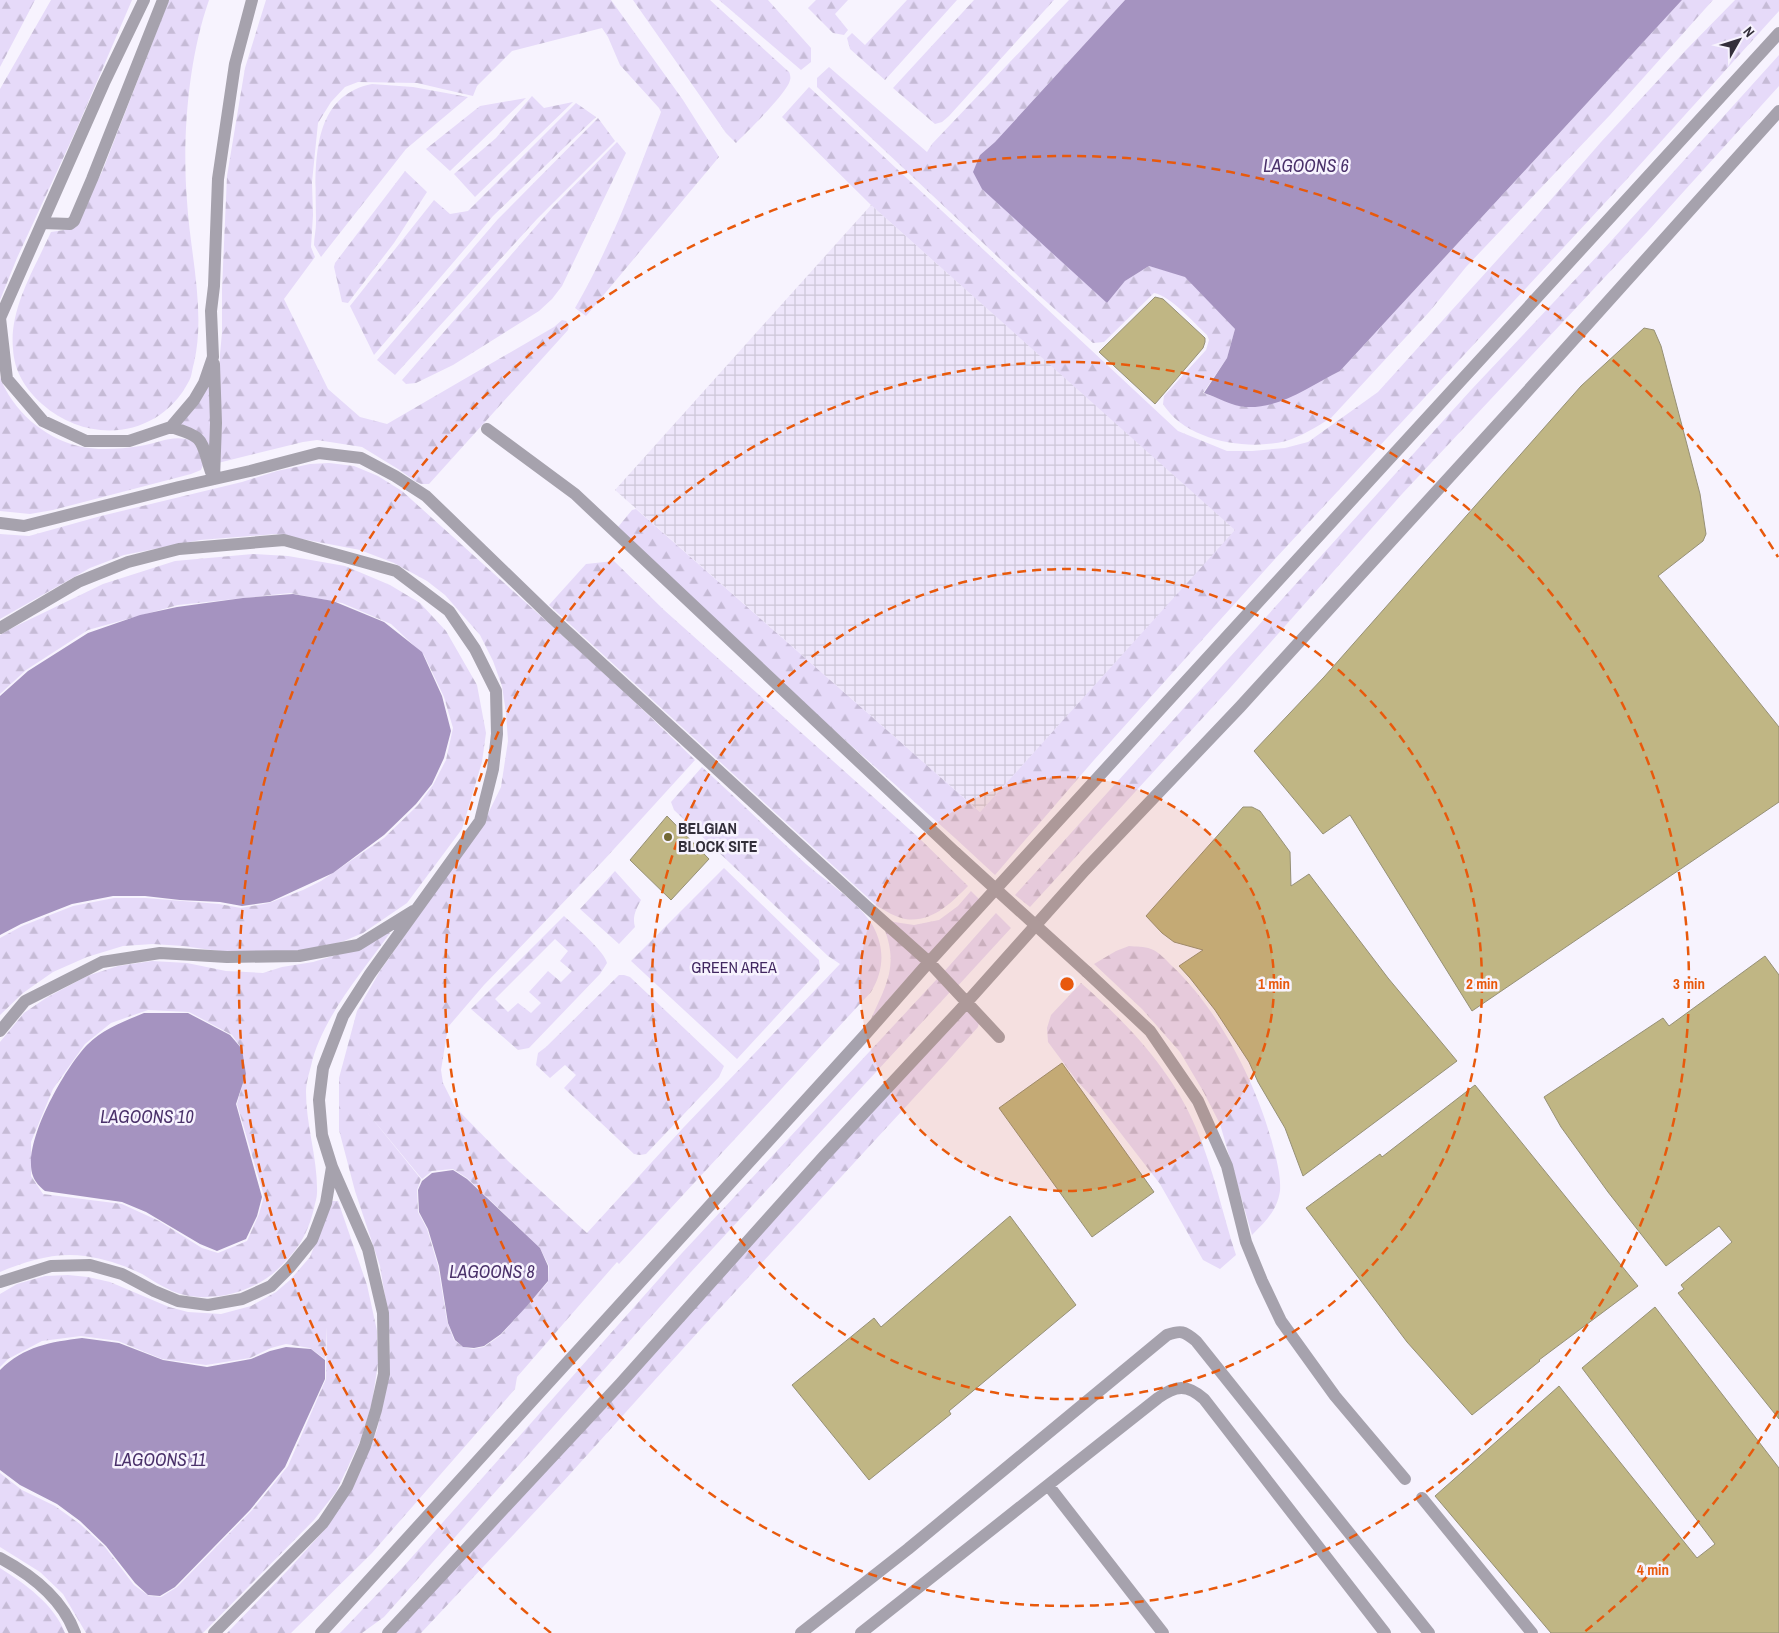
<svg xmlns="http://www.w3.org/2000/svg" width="1779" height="1633" viewBox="0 0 1779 1633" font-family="'Archivo Narrow',sans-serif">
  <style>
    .industrial { fill: url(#industrial-grid) }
    .forest { fill: url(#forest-firs); fill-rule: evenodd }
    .water { fill: #a593c0 }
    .building { fill: #c0b684; stroke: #969076 }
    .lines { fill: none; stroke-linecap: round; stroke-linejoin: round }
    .minor { stroke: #a6a2ad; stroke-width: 12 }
    .minor-bridge { stroke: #a6a2ad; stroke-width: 12 }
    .ring { fill: none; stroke: #e8590c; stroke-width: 2.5; stroke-dasharray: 9 6 }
    .poi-dot { fill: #726834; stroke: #f7f3fe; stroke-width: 2 }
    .labels { text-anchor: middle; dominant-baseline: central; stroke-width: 5; stroke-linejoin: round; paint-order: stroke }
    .poi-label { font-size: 16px; font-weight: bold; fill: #332f3a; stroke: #f7f3fe; text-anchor: start }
    .park-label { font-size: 16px; fill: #422861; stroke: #f7f3fe }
    .water-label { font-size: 18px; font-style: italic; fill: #4a316a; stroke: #f7f3fe }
    .centre { fill: #e8590c; stroke: #f7f3fe; stroke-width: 2.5 }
    .ring-label { font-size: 15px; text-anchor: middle; font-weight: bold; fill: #e8590c; stroke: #f7f3fe; stroke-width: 5; stroke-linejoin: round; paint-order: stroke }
  </style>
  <defs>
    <pattern id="industrial-grid" width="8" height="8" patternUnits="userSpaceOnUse" patternTransform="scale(1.25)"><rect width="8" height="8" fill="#eee6fb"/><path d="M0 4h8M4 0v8" fill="none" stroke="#cdc6d8"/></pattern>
    <pattern id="forest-firs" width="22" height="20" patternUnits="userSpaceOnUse" patternTransform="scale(1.25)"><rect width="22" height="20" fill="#e6daf9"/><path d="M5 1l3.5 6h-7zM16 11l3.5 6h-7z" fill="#c6bbd6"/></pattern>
  </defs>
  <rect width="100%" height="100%" fill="#f7f3fe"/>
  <!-- industrial -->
  <path class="industrial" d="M871 205 1236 530 980 812 615 490Z"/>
  <!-- forest -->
  <path class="forest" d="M0 0H35L0 67Z
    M51 0H132L77 128 17 258 0 300V89Z
    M169 0H209C188 60 182 138 187 201 190 253 206 311 194 363 192 369 192 376 189 381 159 439 88 445 42 404 26 390 14 371 13 349 9 308 35 268 51 232L71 229 102 172Z
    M266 0H611L683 100 719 157 586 316 575 308C611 246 636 178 661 112L659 108 620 65 608 37 602 28 512 51 477 86 473 96 417 83 358 82 345 87 331 102 318 123 312 182 313 215 311 247 315 257 284 299 328 389 360 417 387 424 554 327 562 320 566 321 569 325 568 330 429 484H421L415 481 398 469 362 447 317 440 303 442 218 463 220 354 222 333V289L227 176 245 68Z
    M633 0H710L789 72C790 74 791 78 790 80 788 92 747 132 736 143L726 133Z
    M719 0H768L811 48V62L801 70Z
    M816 0H848L835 14 848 30 844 35 833 33 808 8Z
    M907 0H957L885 80 850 49 847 38 852 33 865 45Z
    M974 0H1054L949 116 942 122 935 124 893 88Z
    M1069 0H1125L995 142 980 155 1107 303 1125 281 1149 266 1185 276 1235 329 1227 358 1203 393 1244 407 1322 380 1340 371 1682 0H1713L1610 115 1466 267 1430 311 1331 418C1316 427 1302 436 1286 441 1247 451 1186 441 1163 404L1164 396 1206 350 1209 340 1207 335C1194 323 1171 296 1154 293L1104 342 1093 343 1031 288 817 87V78L829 67 927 152 932 144Z
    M1735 0H1779V11L1627 179 1274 560 1094 760 995 875 955 838 735 642 614 532 632 510 636 509 980 812 1235 530 871 205 782 117 809 87 1178 431 1227 451H1252L1285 448 1308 442 1378 392 1535 218 1601 142 1686 50Z
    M1779 55V86L1648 231 1402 494 1230 688 1030 907 1015 895 1471 390 1602 251Z
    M372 84 413 87 468 97 406 149 321 257 314 245C314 238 316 230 316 223 316 172 307 97 372 84Z
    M532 96 544 108 573 102 475 197 454 174 496 138Z
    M526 98 450 171 426 149 480 106Z
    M576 103 596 117 493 216 374 355 350 306 434 200 450 214 468 211Z
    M598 118 615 141 537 219 395 375 377 360 498 219Z
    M617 142 626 153 562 286 552 299 539 311 453 365 416 383 406 384 402 380 552 208Z
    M405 171 427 192 394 243 348 303 342 302 334 267 335 263Z
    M213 362 215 454 202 441 172 427Z
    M0 377C12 410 44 438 78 446 98 451 120 449 140 446 162 443 173 433 196 442L203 465 201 470 191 474 53 510 30 514 0 511Z
    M329 463 354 466 378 476 402 491 615 683 695 760 604 860 484 985 448 1027 441 1070 443 1083 455 1107 508 1161 587 1233 683 1128 840 964 828 956 674 810 671 802 702 767C737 799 771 832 806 864 826 881 861 904 873 926 885 948 884 971 871 992L619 1264 617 1262 517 1377 515 1389 372 1553 291 1633H227L288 1570 328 1526 361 1469 377 1430 386 1390 389 1361 390 1341 387 1308 380 1266 355 1191 339 1130V1078L357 1011 380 971 483 824 501 787 508 741 506 713 502 686 493 661 480 635 445 595 427 581 394 563 360 550 276 534 200 540 124 555 90 568 0 619V534L29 536 101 516 242 482 277 471 310 464ZM366 1111 422 1179 432 1171 453 1169 467 1178 540 1248 549 1266 548 1282 501 1335 484 1347 473 1349 463 1347 454 1340 447 1321 438 1266 427 1229 418 1212 417 1190 421 1179Z
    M253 554 288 556 345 566 390 585 420 603 446 631 477 685 486 733 482 762 462 829 407 903 363 933 344 941 301 953H233L183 946 153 944 123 946 87 957 53 972 23 993 0 1015V938L22 926 73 906 114 898H146L219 904 241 908 269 903 303 890 321 881 384 838 418 805 433 785 446 760 453 728 444 697 424 655 391 624 342 603 290 593 178 605 88 630 26 670 0 694V635L12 628 103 584 175 561Z
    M614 561 664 610 918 837 968 886C951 903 932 923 905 919 895 917 886 911 877 906L549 605 586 564Z
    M724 868 819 960 820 969 737 1059 631 961Z
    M615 871 641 900C636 909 632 917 635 927L619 944 580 909Z
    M971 891 982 902 927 956 875 912 894 922 914 925 939 920 958 906Z
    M996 913 1011 928 955 989 942 974Z
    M564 916C574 925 605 952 607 963L600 974 529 1048 518 1050 471 1009ZM555 939 568 951 560 961 572 971 561 982 548 971 529 992 541 1003 531 1013 518 1003 508 1012 495 999Z
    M884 928 924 960 871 1019C886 985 899 966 884 928Z
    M387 932 390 933C363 971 321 1019 311 1066 309 1074 306 1083 306 1092 306 1126 318 1159 317 1193 317 1198 315 1203 314 1208 308 1234 298 1250 278 1269 252 1294 206 1305 172 1291 161 1286 152 1280 142 1274 124 1265 105 1259 85 1256 55 1252 27 1261 0 1272V1042L24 1013 46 998 87 976 118 966 152 961 187 963 226 971 263 973 282 967 313 962 359 948ZM148 1010 189 1012 232 1035 242 1049 246 1073 237 1104 264 1196 259 1214 247 1241 218 1253 202 1248 159 1221 122 1204 43 1194 31 1176V1142L53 1089 85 1044 111 1023Z
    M1129 946C1136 947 1144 946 1151 949 1159 952 1166 960 1172 966 1219 1010 1257 1084 1273 1146 1277 1161 1281 1177 1280 1191 1277 1211 1265 1222 1252 1235L1220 1124 1203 1091 1180 1052 1142 1009 1094 964 1116 951Z
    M619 975H624L630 977 724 1066 719 1077 646 1154 640 1155 634 1154 564 1088 576 1075 565 1065 550 1078 536 1065 538 1053 546 1047Z
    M937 979 950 992 690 1273 384 1617 362 1633H340L404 1566 682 1253Z
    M1081 983C1128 1024 1172 1070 1196 1128 1214 1170 1222 1213 1236 1255L1220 1269 1203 1260 1160 1184 1095 1100 1077 1081 1048 1042 1047 1028 1051 1015Z
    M966 1006 979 1023 978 1027 947 1062 699 1331 561 1484 421 1633H393Z
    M332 1201H338L367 1285 377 1331 378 1363 372 1403 361 1439 336 1492 314 1520 203 1633H86L63 1594 40 1572 0 1547V1473L22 1490 55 1506 80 1524 105 1547 134 1585 149 1596 161 1597 177 1587 253 1509 288 1466 326 1379 327 1327 325 1359 310 1348 286 1344 271 1348 250 1358 206 1365 162 1359 118 1341 81 1336 42 1341 8 1359 0 1367V1294L17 1284 45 1276 68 1275 88 1277 110 1282 169 1307 188 1312 221 1314 251 1306 276 1292 290 1280 310 1257Z
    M0 1568C24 1583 55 1605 65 1633H0Z"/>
  <!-- water -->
  <path class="water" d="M1125 0H1682L1340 371C1309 386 1281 409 1245 407 1232 406 1217 397 1204 393L1227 358 1235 329 1185 277 1149 266 1125 281 1107 303 982 189 973 172 980 155 995 142Z
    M293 594 333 601 384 622 422 652 442 696 451 731 444 758 432 784 416 804 384 835 333 873 270 902 242 906 220 902 180 900 145 896H113L72 904 21 924 0 935V696L28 671 88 633 140 615 177 607 243 598Z
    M144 1013H188L230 1035 242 1049 246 1074 236 1104 262 1197 257 1216 246 1239 217 1251 200 1244 146 1212 122 1202 45 1191C40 1187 35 1182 33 1176 21 1144 65 1068 87 1045 103 1029 123 1022 144 1013Z
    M453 1170 467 1179 540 1248 548 1266V1281L527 1306 501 1334 484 1346 474 1348 463 1347 455 1340 448 1323 439 1266 428 1229 419 1212 418 1190 422 1181 432 1173Z
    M82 1338 119 1343 163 1360 207 1367 251 1359 270 1351 286 1347 311 1349 325 1360V1379L285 1467 250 1510 175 1587 160 1596 148 1595 135 1583 106 1546 80 1521 57 1504 20 1485 0 1470V1370C24 1346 51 1342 82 1338Z"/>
  <!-- building -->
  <path class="building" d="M1155 297 1163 299 1205 338V342L1203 348 1155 404 1099 352Z
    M1644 328 1654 330 1661 346 1700 494 1706 534 1703 541 1658 576 1779 727V802L1472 1011 1350 815 1323 834 1254 751 1324 677 1581 386Z
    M1243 807H1252L1260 811 1290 852 1291 886 1309 874 1388 978 1457 1061 1303 1176 1285 1128 1258 1082 1249 1062 1215 1010 1190 978 1179 966 1203 950 1174 942 1162 933 1146 916Z
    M667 816 709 859 671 900 630 860Z
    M1765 956 1779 975V1419L1678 1293 1684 1289 1681 1285 1732 1242 1719 1226 1666 1266 1608 1192 1561 1127 1544 1097 1663 1018 1669 1026Z
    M1062 1063 1154 1192 1092 1237 999 1108Z
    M1475 1085 1638 1286 1539 1360 1540 1361 1472 1415 1407 1342 1306 1208 1380 1154 1382 1157Z
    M1010 1216 1076 1305 949 1411 951 1414 869 1480 792 1385 874 1318 881 1327Z
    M1655 1307 1779 1468V1633H1551L1435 1496 1559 1386 1697 1558 1715 1544 1582 1368Z"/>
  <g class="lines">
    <!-- minor -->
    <path class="minor" d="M144 0 104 83 0 318 7 379 43 421 86 441H129L171 427 194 400 204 383 213 357 211 311 214 286 218 179 235 64 252 0
      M42 223 70 224 74 221 92 179 163 0
      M214 364 216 423 214 479
      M171 427C207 438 200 440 211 472
      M487 429 575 494 956 853
      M0 523 24 526 179 487 250 471 319 453 361 458 395 476 426 496 550 616 866 906 929 962 999 1037
      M0 628 78 582 128 562 179 549 284 540 396 571 449 611 475 649 496 691 497 734 493 769 480 821 370 974 343 1016 323 1068 319 1100 322 1135 332 1167 326 1203 312 1240 290 1267 271 1286 242 1299 208 1305 178 1301 154 1291 122 1274 90 1265 51 1266 0 1282
      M1087 972 1150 1031 1198 1101 1227 1166 1246 1242 1262 1281 1281 1321 1335 1396 1405 1479
      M0 1031 25 1001 102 962 160 953 227 957 299 956 358 945 413 911
      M1048 1485 1163 1633
      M1422 1498 1532 1633
      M0 1558C32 1575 62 1598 75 1633
      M214 1633 323 1523 347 1487 365 1446 376 1410 384 1374 383 1313 368 1249 332 1167
      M321 1633 864 1036 929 962 1779 33
      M388 1633 620 1384 824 1156 959 1011 1085 870 1240 707 1516 404 1779 111
      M801 1633 908 1549 1167 1335C1181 1330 1184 1331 1196 1341L1429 1633
      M861 1633 1158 1398C1176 1385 1187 1384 1204 1399L1385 1633"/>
    <!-- minor-bridge -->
    <path class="minor-bridge" d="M956 853 1087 972"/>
  </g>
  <!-- distance rings -->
  <circle cx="1067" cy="984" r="207" fill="#e8590c" fill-opacity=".12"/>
  <g class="ring">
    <circle cx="1067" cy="984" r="207"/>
    <circle cx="1067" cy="984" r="415"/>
    <circle cx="1067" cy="984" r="622"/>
    <path d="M1778 1411A829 829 0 0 1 1583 1633M551 1633A829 829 0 1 1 1778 557"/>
  </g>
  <!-- markers -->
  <circle class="poi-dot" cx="668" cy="837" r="5"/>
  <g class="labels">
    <!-- poi labels -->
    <g class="poi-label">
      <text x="678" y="828">BELGIAN<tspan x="678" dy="18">BLOCK SITE</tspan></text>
    </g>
    <!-- park labels -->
    <g class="park-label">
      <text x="734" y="967">GREEN AREA</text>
    </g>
    <!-- water labels -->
    <g class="water-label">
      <text x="1306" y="165">LAGOONS 6</text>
      <text x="147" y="1116">LAGOONS 10</text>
      <text x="492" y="1271">LAGOONS 8</text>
      <text x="160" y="1459">LAGOONS 11</text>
    </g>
  </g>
  <circle cx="1067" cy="984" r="8" class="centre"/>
  <g class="ring-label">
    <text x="1274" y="989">1 min</text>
    <text x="1482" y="989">2 min</text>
    <text x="1689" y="989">3 min</text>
    <text x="1653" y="1575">4 min</text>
  </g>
  <!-- north arrow -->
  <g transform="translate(1739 40) rotate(51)" stroke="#f7f3fe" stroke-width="4" paint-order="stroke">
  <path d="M0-4L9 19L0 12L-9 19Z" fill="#332f3a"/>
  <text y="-8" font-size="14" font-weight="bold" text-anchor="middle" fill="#332f3a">N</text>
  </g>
</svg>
